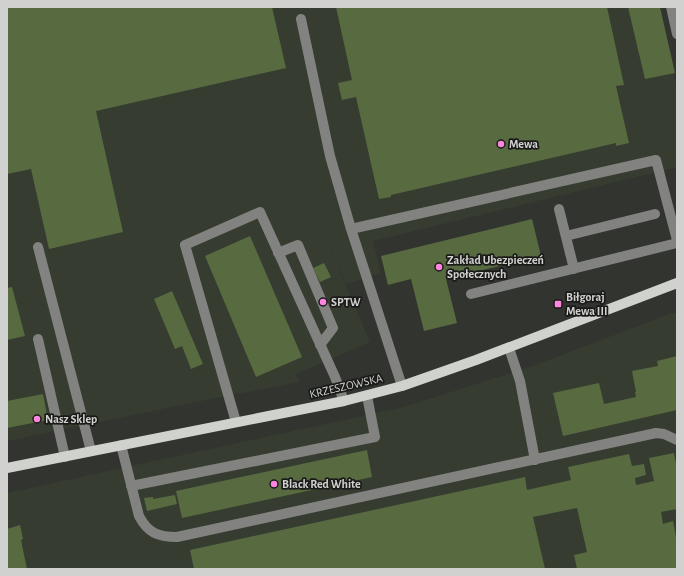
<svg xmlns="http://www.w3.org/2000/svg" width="684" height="576" viewBox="0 0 684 576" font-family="'Alegreya Sans',sans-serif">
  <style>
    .built { fill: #373c31 }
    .building { fill: #576a40 }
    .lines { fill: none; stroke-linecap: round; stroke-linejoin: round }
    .minor { stroke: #828380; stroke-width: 10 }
    .major { stroke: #d0d3cd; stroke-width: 10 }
    .poi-dot { fill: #ff85de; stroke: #1a1b19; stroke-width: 1.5 }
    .labels { text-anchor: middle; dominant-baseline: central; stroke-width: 3.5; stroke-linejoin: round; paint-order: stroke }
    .poi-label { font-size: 12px; font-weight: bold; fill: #d1d2cf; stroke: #1a1b19; text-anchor: start }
    .street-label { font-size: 12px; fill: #d1d2cf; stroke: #1a1b19 }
  </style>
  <rect width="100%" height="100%" fill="#32342f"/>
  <!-- built -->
  <path class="built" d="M7 7H659L677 90V167L373 241 381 273 346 284 314 210 370 342 296 374 299 382 191 403 7 441Z
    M672 313H677V569H7V493L404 407 533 366Z"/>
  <!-- building -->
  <path class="building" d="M7 7H272L286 68 96 111 123 232 49 249 31 169 7 174Z
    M336 7H607L624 85 616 86 629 143 616 146V143L391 195V197L379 199 356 97 342 100 338 83 352 80Z
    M628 7H660L675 73 645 79Z
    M532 219 541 256 446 279 457 323 424 331 411 279 388 285 381 256Z
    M250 236 302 357 256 377 205 256Z
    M324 263 331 277 320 282 313 268Z
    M12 287 25 336 7 340V288Z
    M172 291 203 364 191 369 182 346 175 349 154 299Z
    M677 356V410L563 436 553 393 599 383 604 404 636 397 635 392H636L632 371 658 366 657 361Z
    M43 394 48 420 7 428V401Z
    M367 450 372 477 182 518 176 491Z
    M674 453 677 469V509L661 512 663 524 673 521 677 542V569H577L574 555 587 552 577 508 533 517 545 569H194L190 550 525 477 527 490 571 480 568 467 629 454 632 466 644 464 646 475 635 478 636 485 654 481 649 458Z
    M175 495 177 504 147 511 144 498 153 497V499Z
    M20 525 23 539 21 540 27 569H7V529Z"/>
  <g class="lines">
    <!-- minor -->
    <path class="minor" d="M671 7 677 34
      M301 19 330 156 351 229 402 386
      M559 209 574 269
      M351 229 656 160 677 240
      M566 236 655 214
      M38 247 91 451
      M278 253 298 245 333 328 320 345
      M471 294 677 243
      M38 339 65 457
      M509 348 520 381 535 460
      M236 422 185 245 260 212 335 377 344 401
      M121 445 139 516C148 533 158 537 177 537L656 433 664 434 677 440
      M131 486 375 437 367 396"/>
    <!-- major -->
    <path class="major" d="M7 468 344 401 402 386 476 360 677 283"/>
  </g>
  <!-- markers -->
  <g class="poi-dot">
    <circle cx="501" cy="144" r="4"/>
    <circle cx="439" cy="267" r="4"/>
    <circle cx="323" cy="302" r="4"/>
    <rect x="554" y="300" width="8" height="8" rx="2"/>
    <circle cx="37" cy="419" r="4"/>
    <circle cx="274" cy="484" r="4"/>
  </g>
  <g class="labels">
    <!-- poi labels -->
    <g class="poi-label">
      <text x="509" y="144">Mewa</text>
      <text x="447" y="260">Zakład Ubezpieczeń<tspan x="447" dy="14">Społecznych</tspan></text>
      <text x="566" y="297">Biłgoraj<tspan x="566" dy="14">Mewa III</tspan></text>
      <text x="331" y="302">SPTW</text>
      <text x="45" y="419">Nasz Sklep</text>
      <text x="282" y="484">Black Red White</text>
    </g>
    <!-- street labels -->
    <g class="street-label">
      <text transform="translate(346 386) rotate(-13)">KRZESZOWSKA</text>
    </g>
  </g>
  <!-- border -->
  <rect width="684" height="576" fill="none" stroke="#d1d2cf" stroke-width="16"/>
</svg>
